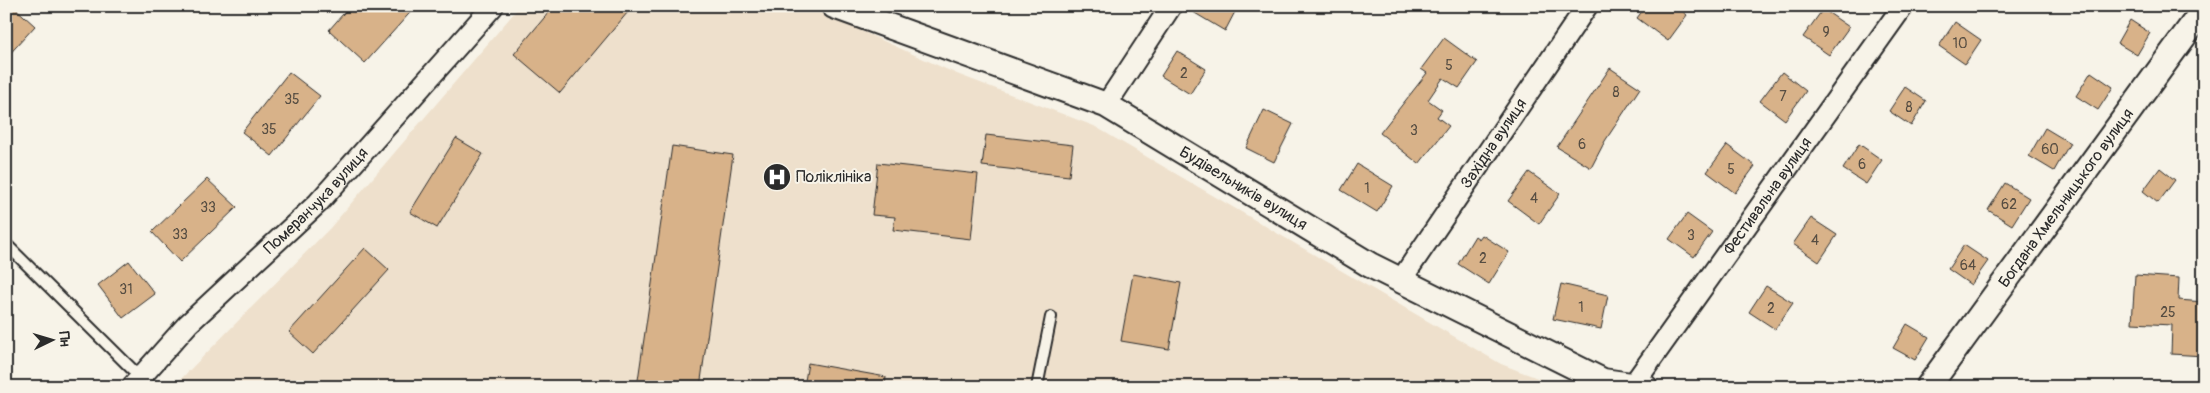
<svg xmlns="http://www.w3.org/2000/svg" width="2210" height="393" viewBox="0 0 2210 393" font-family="Pangolin,sans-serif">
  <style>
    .built { fill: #eee0cc }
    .building { fill: #d8b289; stroke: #2b2b2b }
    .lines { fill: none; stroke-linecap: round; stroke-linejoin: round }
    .service-casing { stroke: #2b2b2b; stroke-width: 14 }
    .minor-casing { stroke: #2b2b2b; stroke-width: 24 }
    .tertiary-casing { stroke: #2b2b2b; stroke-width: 28 }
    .service { stroke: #f7f3e8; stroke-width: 10 }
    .minor { stroke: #f7f3e8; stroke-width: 20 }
    .tertiary { stroke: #f7f3e8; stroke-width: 24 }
    .labels { text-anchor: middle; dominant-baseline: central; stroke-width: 4; stroke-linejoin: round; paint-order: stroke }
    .number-label { font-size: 14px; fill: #564d42 }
    .street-label { font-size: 16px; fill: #2b2b2b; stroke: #f7f3e8 }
    .poi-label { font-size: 16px; fill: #2b2b2b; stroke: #f7f3e8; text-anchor: start }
  </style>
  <rect width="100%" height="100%" fill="#f7f3e8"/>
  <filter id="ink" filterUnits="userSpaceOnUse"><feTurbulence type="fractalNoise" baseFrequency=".02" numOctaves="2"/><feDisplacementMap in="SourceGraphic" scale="10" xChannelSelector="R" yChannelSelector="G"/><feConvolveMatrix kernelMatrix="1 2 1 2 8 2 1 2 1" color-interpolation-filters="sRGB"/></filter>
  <g filter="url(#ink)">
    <!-- built -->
    <path class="built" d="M520 6H806L957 74 1094 126 1501 364 1561 387H173L330 228Z"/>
    <!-- building -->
    <path class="building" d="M6 6H13L35 26 6 58Z
      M350 6H416L365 63 329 30Z
      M554 6H633L560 93 514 54Z
      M1183 6H1238L1225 31Z
      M1646 6H1676L1687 15 1668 41 1637 18Z
      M1823 9 1849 27 1829 55 1803 37Z
      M2130 20 2150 33 2137 55 2117 43Z
      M1955 22 1981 40 1965 64 1939 46Z
      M1444 38 1477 62 1459 88 1443 78 1428 100 1442 110 1437 117 1449 126 1419 164 1380 133 1427 73 1421 69Z
      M1177 51 1206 69 1190 94 1161 76Z
      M1610 68 1640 88 1605 141 1591 168 1557 147Z
      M289 72 320 96 272 156 242 132Z
      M1782 72 1806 91 1785 120 1760 101Z
      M2091 72 2113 87 2098 110 2076 96Z
      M1905 87 1926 101 1911 126 1889 111Z
      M1264 110 1293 124 1274 162 1246 148Z
      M2045 128 2070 143 2054 171 2029 156Z
      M986 135 1073 145 1069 176 982 166Z
      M456 138 483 154 437 228 410 212Z
      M1859 144 1882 160 1866 184 1843 169Z
      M1727 145 1755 166 1735 193 1707 172Z
      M672 146 733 155 700 387H637Z
      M878 163 978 174 971 239 893 230 895 217 872 215Z
      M1357 164 1393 186 1377 212 1341 190Z
      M2160 168 2175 180 2158 203 2143 191Z
      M1529 172 1560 194 1539 224 1508 201Z
      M207 179 237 207 180 262 152 232Z
      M2005 183 2029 198 2012 225 1988 210Z
      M1687 214 1712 232 1694 257 1669 239Z
      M1811 218 1837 235 1819 262 1793 244Z
      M1482 235 1509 252 1489 284 1458 264 1475 236 1479 239Z
      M1964 245 1988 261 1971 285 1948 269Z
      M365 248 389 270 313 354 289 332Z
      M129 261 155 294 123 318 98 285Z
      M1133 274 1181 283 1169 349 1121 341Z
      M2135 275 2179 278 2178 300 2204 302V356L2171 354 2172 325 2132 323Z
      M1561 284 1608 295 1601 329 1553 319Z
      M1766 286 1793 303 1775 329 1749 312Z
      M1907 324 1929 337 1915 360 1893 348Z
      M808 363 886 377 885 387H804Z"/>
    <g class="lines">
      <defs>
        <path id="service" d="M6 244 140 377
          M1037 387 1051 317
          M1476 387H1492"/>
        <g id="minor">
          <path d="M1106 105 1171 6"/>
          <path id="s1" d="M1401 280 1587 6"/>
          <path id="s2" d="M1633 385 1903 6"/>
          <path id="s3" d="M132 387 188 324 318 203 493 6"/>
        </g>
        <g id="tertiary">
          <path id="s4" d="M834 6 1106 105 1370 265 1603 381 1645 387"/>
          <path id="s5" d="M1928 387 2204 9"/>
        </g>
      </defs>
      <!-- service casing -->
      <use href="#service" class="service-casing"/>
      <!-- minor casing -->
      <use href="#minor" class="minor-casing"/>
      <!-- tertiary casing -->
      <use href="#tertiary" class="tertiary-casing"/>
      <!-- service -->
      <use href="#service" class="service"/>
      <!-- minor -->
      <use href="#minor" class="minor"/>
      <!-- tertiary -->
      <use href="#tertiary" class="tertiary"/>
    </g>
  </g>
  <!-- icons -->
  <defs>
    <symbol id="hospital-disc" viewBox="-11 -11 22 22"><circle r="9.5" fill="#2b2b2b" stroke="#f7f3e8"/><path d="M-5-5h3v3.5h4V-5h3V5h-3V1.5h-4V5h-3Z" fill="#fff"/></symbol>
  </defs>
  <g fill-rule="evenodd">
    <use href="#hospital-disc" x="761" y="161" width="32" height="32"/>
  </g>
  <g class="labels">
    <!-- number labels -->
    <g class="number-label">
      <text x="1826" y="32">9</text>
      <text x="1960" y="43">10</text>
      <text x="1449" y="65">5</text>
      <text x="1184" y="73">2</text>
      <text x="1616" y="92">8</text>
      <text x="1783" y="96">7</text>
      <text x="292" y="99">35</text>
      <text x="1909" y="107">8</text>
      <text x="269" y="129">35</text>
      <text x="1414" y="130">3</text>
      <text x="1582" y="144">6</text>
      <text x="2050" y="149">60</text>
      <text x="1862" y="164">6</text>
      <text x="1731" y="169">5</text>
      <text x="1367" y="188">1</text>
      <text x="1534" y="198">4</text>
      <text x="2009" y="204">62</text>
      <text x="208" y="207">33</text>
      <text x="180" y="234">33</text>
      <text x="1691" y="235">3</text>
      <text x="1815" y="240">4</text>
      <text x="1483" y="258">2</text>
      <text x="1968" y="265">64</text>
      <text x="126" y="289">31</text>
      <text x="1581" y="307">1</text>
      <text x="1771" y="308">2</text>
      <text x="2168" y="312">25</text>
    </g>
    <!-- street labels -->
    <g class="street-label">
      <text stroke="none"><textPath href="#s1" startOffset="165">Західна вулиця</textPath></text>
      <text stroke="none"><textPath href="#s4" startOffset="450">Будівельників вулиця</textPath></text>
      <text stroke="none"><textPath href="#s2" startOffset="232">Фестивальна вулиця</textPath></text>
      <text stroke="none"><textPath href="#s5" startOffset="234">Богдана Хмельницького вулиця</textPath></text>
      <text stroke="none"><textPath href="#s3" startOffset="262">Померанчука вулиця</textPath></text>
    </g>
    <!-- poi labels -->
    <g class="poi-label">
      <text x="796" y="177">Поліклініка</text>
    </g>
  </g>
  <!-- margin -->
  <rect width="2210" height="393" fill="none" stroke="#f7f3e8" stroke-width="25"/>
  <rect x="12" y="12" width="2185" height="368" fill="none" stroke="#2b2b2b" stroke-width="2" filter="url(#ink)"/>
  <!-- north arrow -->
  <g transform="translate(52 340) rotate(85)" stroke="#f7f3e8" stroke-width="4" paint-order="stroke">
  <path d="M0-4L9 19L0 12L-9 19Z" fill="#2b2b2b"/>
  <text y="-8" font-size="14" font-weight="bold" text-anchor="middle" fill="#2b2b2b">Пн</text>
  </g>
</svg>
